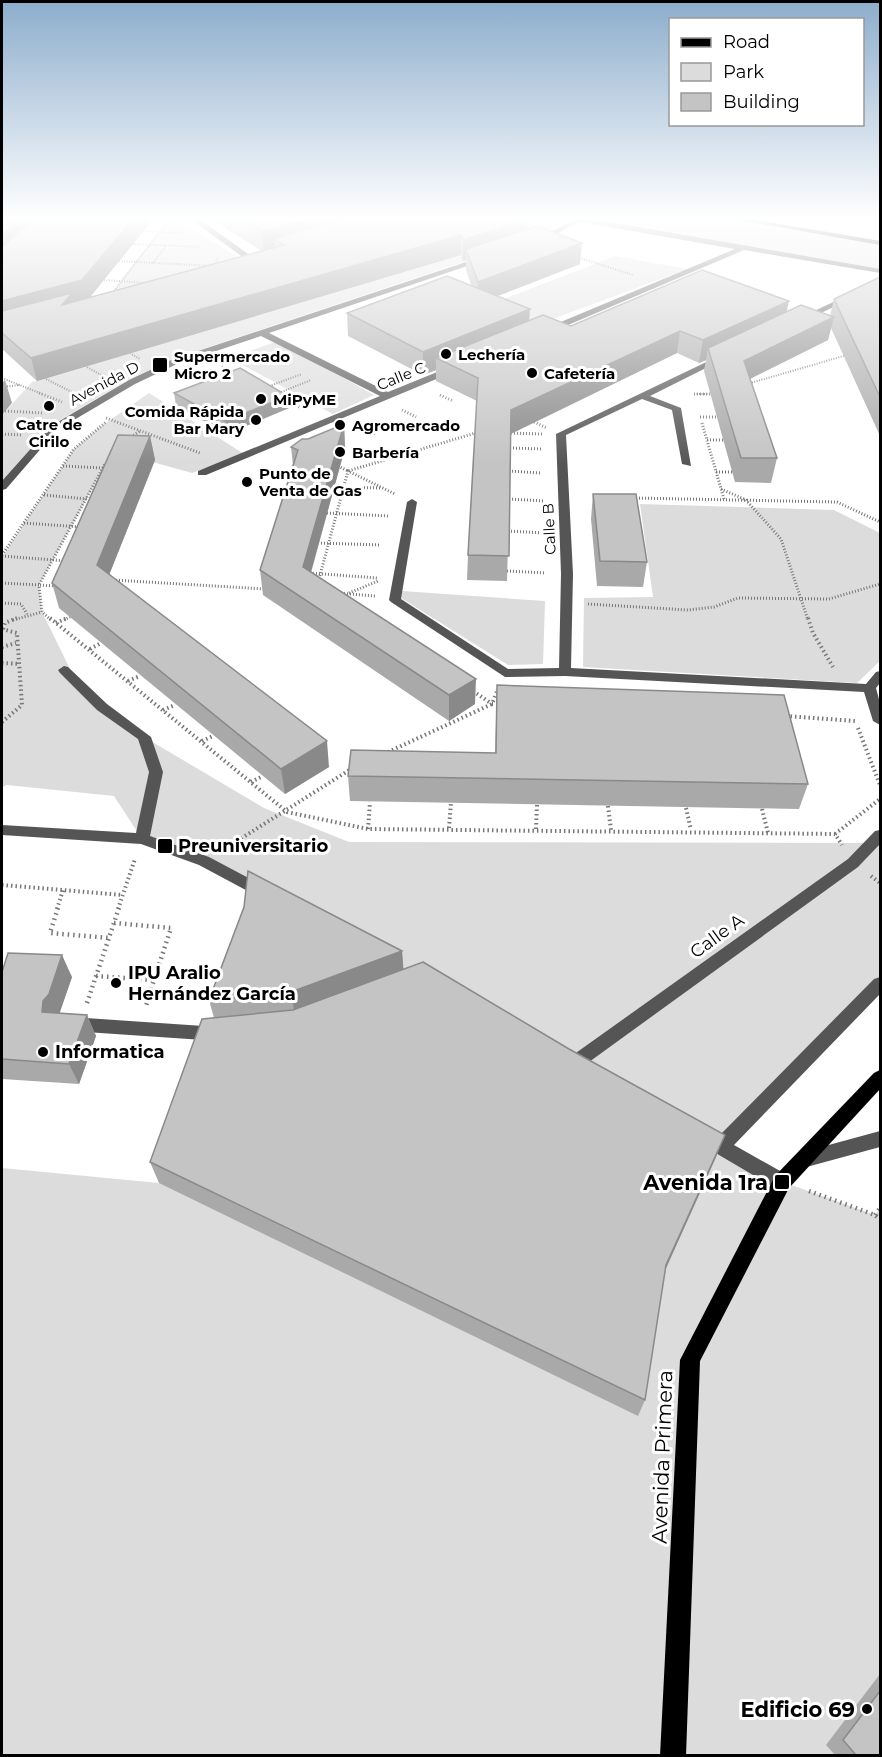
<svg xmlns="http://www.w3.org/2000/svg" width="882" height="1757" viewBox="0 0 882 1757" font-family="Montserrat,sans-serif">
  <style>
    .green { fill: #dcdcdc }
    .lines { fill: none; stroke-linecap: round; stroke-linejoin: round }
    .major-casing { stroke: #dbdbdb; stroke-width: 1 }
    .path-far3 { stroke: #777; stroke-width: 2; stroke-dasharray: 1 1.5; stroke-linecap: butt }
    .path-far2 { stroke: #777; stroke-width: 3; stroke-dasharray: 1 2; stroke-linecap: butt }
    .path-far1 { stroke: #777; stroke-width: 4; stroke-dasharray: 1.5 3; stroke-linecap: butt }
    .path { stroke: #777; stroke-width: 4.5; stroke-dasharray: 1.5 4; stroke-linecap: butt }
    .minor { fill: #555; fill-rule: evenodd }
    .major { fill: #000; fill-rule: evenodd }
    .wall { fill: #a9a9a9 }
    .shaded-wall { fill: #898989 }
    .building { fill: #c4c4c4; stroke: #898989; stroke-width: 1.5 }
    .poi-dot { fill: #000; stroke: #fff; stroke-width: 2 }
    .labels { text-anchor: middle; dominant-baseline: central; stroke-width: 6; stroke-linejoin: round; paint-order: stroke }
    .far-poi-label { font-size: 15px; font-weight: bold; fill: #000; stroke: #fff; text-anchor: start }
    .far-street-label { font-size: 15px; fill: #000; stroke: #fff }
    .poi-label { font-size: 18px; font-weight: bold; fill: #000; stroke: #fff; text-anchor: start }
    .street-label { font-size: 18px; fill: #000; stroke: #fff }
    .near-poi-label { font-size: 21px; font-weight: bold; fill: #000; stroke: #fff; text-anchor: end }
    .near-street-label { font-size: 21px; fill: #000; stroke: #fff }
  </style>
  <rect width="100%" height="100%" fill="#fff"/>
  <!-- green -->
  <path class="green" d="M170 218H174L241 259 110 294Z
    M475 218H543L566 221 535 238 170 360 128 380 55 423 2 483V415L32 382 526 236Z
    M615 218H730L880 243V271L612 221Z
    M615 256 688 269 539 324 486 306Z
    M278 341 374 395 333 414 230 358Z
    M149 393 244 454 192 473 113 451 39 585 42 612 77 683 144 737 264 808 349 842 880 843V984L721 1146 783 1182 875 1215 880 1208V1692L833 1755H2V1168L159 1183 249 932 253 888 142 839 114 796 7 785 2 787V557L74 449 100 427Z
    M640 504 834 510 880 533V661L857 683 583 667 584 598 653 597Z
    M402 591 545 601 543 664 508 665 401 598Z"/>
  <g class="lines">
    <defs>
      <path id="major" d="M729 218H745L880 241V245Z
        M880 1070V1089L789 1188 700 1361 686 1756H660L680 1360 775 1176 874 1073Z"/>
    </defs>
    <!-- major casing -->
    <use href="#major" class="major-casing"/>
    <!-- path-far3 -->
    <path class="path-far3" d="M143 231 182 233
      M133 244 200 247
      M577 257 633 275
      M119 261 214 266 218 258
      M153 263 166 246
      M104 280 148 283
      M111 295 170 218
      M130 353 140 359
      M85 366 103 376
      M222 366 236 374
      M2 378 42 394
      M44 378 76 394
      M747 384 847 355
      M2 387 20 385
      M267 387 302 374
      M279 393 311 380
      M694 394H711"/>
    <!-- path-far2 -->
    <path class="path-far2" d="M39 393 62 402
      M73 393 76 394
      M694 394H711
      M440 395 453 401
      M285 400 305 410
      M402 410 416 417
      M5 411 43 413
      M700 417H717
      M106 418 200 453
      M534 422 547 428
      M702 423 724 499
      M361 427 376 434
      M508 433 542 434
      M2 434 22 435
      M131 437 140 431
      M707 440H724
      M510 448 542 449
      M63 466 103 468
      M338 466 348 471 479 432
      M509 471 541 473
      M716 472H732
      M334 487 381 488
      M721 489 746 500 781 539 808 620
      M44 495 87 499
      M633 498 837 502 880 522
      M509 499 544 501
      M327 513 389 516
      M24 523 81 527
      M508 531 543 533
      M318 543 381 545
      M2 555 74 449 106 422
      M2 556 66 561
      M507 571 546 573
      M310 573 377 578
      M113 580 265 589
      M321 581 319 579 348 471 395 494
      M2 583 39 585 42 612 51 620
      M56 586 39 585 105 464
      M338 593 375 596
      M349 593 378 581
      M2 603 21 604 27 614
      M588 604 688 610 714 607 738 598 829 599 880 584
      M13 620 42 612
      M64 620 70 617"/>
    <!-- path-far1 -->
    <path class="path-far1" d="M50 618 287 812 368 829 835 834 842 845
      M808 618 813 633 833 667
      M56 623 67 618
      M2 629 17 633 22 705 2 722
      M3 629 5 623 17 618
      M2 647 16 643
      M90 649 101 643
      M2 663 20 664
      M128 681 140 676
      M473 691 492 704H500
      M163 710 175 705
      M786 716 855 721
      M858 728 880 785
      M202 741 213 736
      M388 752 492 704 498 689
      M251 782 263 776
      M608 806 611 830
      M686 808 691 830
      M762 809 768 833
      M449 828 451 803
      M368 829 370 802
      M536 829 537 805
      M835 834 880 799
      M226 848 351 769
      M871 876 880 883
      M2 885 123 895
      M57 909 63 890
      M118 909 135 859"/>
    <!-- path -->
    <path class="path" d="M58 908 50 933 110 938
      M114 923 171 928 154 980
      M96 976 154 980 146 1006
      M87 1003 119 908
      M809 1191 875 1215 880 1220
      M875 1215 880 1208"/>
    <!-- minor -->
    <path class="minor" d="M189 218H198L258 261 251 263Z
      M571 218H587L880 269V273L744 250 547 334 543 331 544 329 735 249 580 222 540 242 533 240 572 221Z
      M481 257 488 259 269 333 388 392 452 366H458V370L206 475H198V471L380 396 261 336 177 364 135 384 57 430 6 489 2 490V481L51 426 129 380 171 360Z
      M880 280V285L802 322 795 320Z
      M721 355 728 357 650 396 681 408 691 466 682 464 672 410 642 399 566 435 573 574 571 668 866 684 876 672 880 671V683L876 688 880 703V725L873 721 864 692 565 676 505 677 391 602 389 600 407 502 412 499 417 502 401 599 508 669 559 668 561 574 556 434Z
      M64 666 68 667 107 704 151 737 163 772 150 836 209 857 267 888 270 892 267 896H257L199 865 141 844 2 835V825L136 833 149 772 138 739 97 710 60 673 58 670Z
      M880 830V844L858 867 578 1070 572 1072 566 1070 563 1065 566 1060 848 859 875 831Z
      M880 977V994L734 1145 789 1176 791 1182 789 1188 782 1191 775 1188 697 1142 694 1136 697 1130 703 1128 719 1136 874 979Z
      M71 1017 218 1027 224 1029 226 1034 224 1039 218 1041 71 1031 65 1029 63 1024 65 1019Z
      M880 1131V1147L803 1168 797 1166 794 1160 797 1154 803 1152Z"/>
    <!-- major -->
    <use href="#major" class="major"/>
  </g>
  <!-- wall -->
  <path class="wall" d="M2 218H154L90 297 262 251 209 218H528V229L580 264 497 296 530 309 529 320 571 326 786 312 830 316 834 299 880 277V436L831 328 828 340 750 379 777 458 771 483 735 482 704 371 706 360 699 363 677 353 511 434 507 581 467 580 468 555 477 401 436 381V370L423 375 348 336 347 313 471 285 466 270V260L463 261 461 255 37 381 2 349Z
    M174 393 288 396 289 408 227 434 176 406Z
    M344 424 345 448 311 573 475 704 449 721 263 595 260 570 293 465 291 447Z
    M150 436 155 460 109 575 329 767 285 794 59 608 52 583Z
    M593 494 647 562 643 587 597 586 591 519Z
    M497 685 808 784 799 809 350 801 348 776 495 753Z
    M402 951 403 970 716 1157 665 1269 645 1400 638 1416 159 1183 150 1162 214 1018 209 1000Z
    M2 972 72 977 59 1013 87 1015 96 1036 79 1084 2 1079Z
    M880 1674V1755H835L826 1745Z"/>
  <!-- shaded-wall -->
  <path class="shaded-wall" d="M20 218H46L2 261V235Z
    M134 218H154L87 301 2 325V301Z
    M313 218H387L284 245 274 239 275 249 264 252 262 231Z
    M520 218H528L527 235 466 249V260L463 261V240Z
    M461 235V255L37 381 31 358Z
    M582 243 580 264 477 304 478 282Z
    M789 301 784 323 708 348 706 360 699 363 703 340Z
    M530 309 528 332 436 358V370L423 375V352Z
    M834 317 828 340 739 384 744 361Z
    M680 331 677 353 510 434 511 410Z
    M5 380 12 403 2 415V383Z
    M288 396 289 408 227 434 225 421Z
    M344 424 345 448 305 593 303 567Z
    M150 436 155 460 103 590 97 565Z
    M476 679 475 704 449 721V695Z
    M327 741 329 767 285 794 281 769Z
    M402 951 404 976 295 1016 291 992Z
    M62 955 72 977 59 1015 42 1012 43 1001Z
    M87 1015 96 1036 79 1084 69 1064Z
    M725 1135 716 1157 659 1284 666 1265Z"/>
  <!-- building -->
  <path class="building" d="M2 218H20L2 235Z
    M34 218H134L82 280 2 301V247Z
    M239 218H313L262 231Z
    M343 218H520L517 219 523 221 463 240 461 235 31 358 2 333V311L72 293 62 305 284 245 274 239Z
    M537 226 582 243 478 282 466 249Z
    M702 270 789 301 703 340 680 331 511 410 509 556 468 555 478 378 436 358 543 315 571 326Z
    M447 276 530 309 423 352 347 313Z
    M880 277V397L834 299Z
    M801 305 834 317 744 361 777 458H741L708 348Z
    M240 368 288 396 225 421 174 393Z
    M344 424 303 567 476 679 449 695 260 570 298 450 291 447 302 439H308Z
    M118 435 150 436 97 565 327 741 281 769 52 583Z
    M593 494H636L647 562 600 561Z
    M497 685 784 695 808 784 348 776 351 750 496 753Z
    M248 871 402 951 291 992 209 1000 244 907Z
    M8 953 62 955 49 994 43 1001 42 1012 87 1015 69 1064 2 1059V972Z
    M423 962 569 1049 725 1135 666 1265 645 1400 150 1162 202 1019 293 1010Z
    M880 1691V1755H856L843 1740Z"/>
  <!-- sky -->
  <linearGradient id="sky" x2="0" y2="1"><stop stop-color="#8cadcc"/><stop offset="0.47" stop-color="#fff"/><stop offset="1" stop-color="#fff" stop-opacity="0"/></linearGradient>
  <rect width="882" height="464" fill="url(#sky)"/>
  <!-- markers -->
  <g class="poi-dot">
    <circle cx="446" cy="354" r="6"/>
    <rect x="152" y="357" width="16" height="16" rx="3"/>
    <circle cx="532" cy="373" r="6"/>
    <circle cx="261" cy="399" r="6"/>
    <circle cx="49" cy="406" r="6"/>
    <circle cx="256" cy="420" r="6"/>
    <circle cx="340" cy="425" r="6"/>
    <circle cx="340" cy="452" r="6"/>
    <circle cx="247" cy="482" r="6"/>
    <rect x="157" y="838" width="16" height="16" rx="3"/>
    <circle cx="116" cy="983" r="6"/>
    <circle cx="43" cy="1052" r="6"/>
    <rect x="774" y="1174" width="16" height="16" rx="3"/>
    <circle cx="867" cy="1709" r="6"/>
  </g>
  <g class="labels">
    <!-- far-poi labels -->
    <g class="far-poi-label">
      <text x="458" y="354">Lechería</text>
      <text x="174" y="356">Supermercado<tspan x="174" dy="17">Micro 2</tspan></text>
      <text x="544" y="373">Cafetería</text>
      <text x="273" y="399">MiPyME</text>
      <text x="244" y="411" text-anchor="end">Comida Rápida<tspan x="244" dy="17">Bar Mary</tspan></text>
      <text x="49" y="424" text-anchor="middle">Catre de<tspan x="49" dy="17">Cirilo</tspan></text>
      <text x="352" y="425">Agromercado</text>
      <text x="352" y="452">Barbería</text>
      <text x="259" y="473">Punto de<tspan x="259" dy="17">Venta de Gas</tspan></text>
    </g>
    <!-- far-street labels -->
    <g class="far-street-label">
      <text transform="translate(401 376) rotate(-22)">Calle C</text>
      <text transform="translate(104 383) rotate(-28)">Avenida D</text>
      <text transform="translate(549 529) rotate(-93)">Calle B</text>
    </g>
    <!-- poi labels -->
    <g class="poi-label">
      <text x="178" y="846">Preuniversitario</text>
      <text x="128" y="973">IPU Aralio<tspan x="128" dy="21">Hernández García</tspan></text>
      <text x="55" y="1052">Informatica</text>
    </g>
    <!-- street labels -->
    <g class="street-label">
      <text transform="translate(717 936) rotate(-36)">Calle A</text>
    </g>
    <!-- near-poi labels -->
    <g class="near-poi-label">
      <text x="768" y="1182">Avenida 1ra</text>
      <text x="855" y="1709">Edificio 69</text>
    </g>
    <!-- near-street labels -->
    <g class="near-street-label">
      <text transform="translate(662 1457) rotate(-88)">Avenida Primera</text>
    </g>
  </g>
  <!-- border -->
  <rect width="882" height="1757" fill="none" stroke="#000000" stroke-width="6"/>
  <!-- legend -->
  <rect x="669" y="18" width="195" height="108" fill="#ffffff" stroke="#999999" stroke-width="1.5"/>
  <rect x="681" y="38" width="30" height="9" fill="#000000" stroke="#999999" stroke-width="1.5"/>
  <text x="723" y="48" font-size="18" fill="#000000">Road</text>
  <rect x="681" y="63" width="30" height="18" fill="#dcdcdc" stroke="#999999" stroke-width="1.5"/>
  <text x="723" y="78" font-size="18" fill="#000000">Park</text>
  <rect x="681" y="93" width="30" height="18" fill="#c4c4c4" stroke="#999999" stroke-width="1.5"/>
  <text x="723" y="108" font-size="18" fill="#000000">Building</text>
</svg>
